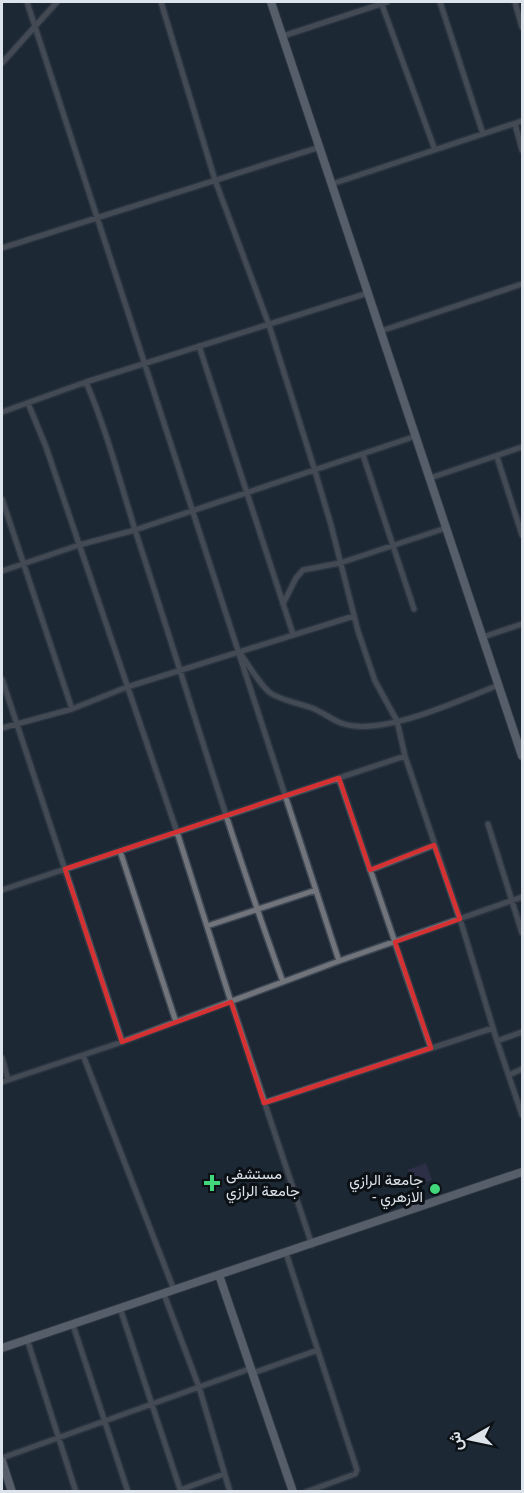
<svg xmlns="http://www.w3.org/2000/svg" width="524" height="1493" viewBox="0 0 524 1493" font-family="Roboto,Vazirmatn,sans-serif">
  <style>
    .green { fill: #3f385a }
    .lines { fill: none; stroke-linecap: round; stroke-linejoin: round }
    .street-casing { stroke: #3c4652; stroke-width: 8 }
    .secondary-casing { stroke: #3c4652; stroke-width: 10 }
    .street { stroke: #71747b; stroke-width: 5 }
    .secondary { stroke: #9b9fab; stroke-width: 8 }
    .marked { fill: none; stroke: #d63132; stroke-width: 4.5; stroke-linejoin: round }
    .poi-dot { fill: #42d77b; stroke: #0c1116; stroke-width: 2 }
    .labels { text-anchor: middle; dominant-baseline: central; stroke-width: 6; stroke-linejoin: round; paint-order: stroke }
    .poi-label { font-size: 15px; fill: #dce3eb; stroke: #0c1116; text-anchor: start }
  </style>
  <rect width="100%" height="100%" fill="#1e2835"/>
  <!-- green -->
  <path class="green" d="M426 1163 432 1180 415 1186 408 1170Z"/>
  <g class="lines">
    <defs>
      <path id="street" d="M27 2 339 961
        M161 2 215 180 269 325 315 471 331 525 358 631 375 681 397 721 405 756 460 919 497 1041 522 1115
        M381 2 435 150
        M440 2 483 134
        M515 2 522 27
        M283 36 387 2
        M2 63 57 2
        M515 124 522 150
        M332 184 522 121
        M2 248 320 147
        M381 331 522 284
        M199 346 293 634
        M28 403 46 447 177 832 231 1002 312 1245
        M2 412 86 382
        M363 455 414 609
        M497 457 522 535
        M430 478 522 447
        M2 499 72 709
        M2 571 79 545 135 530 416 436
        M283 604 296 578 303 570 340 563 446 528
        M483 637 522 624
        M242 656C250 667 259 683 269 692 277 699 301 704 312 708 322 712 331 719 341 723 381 738 459 700 499 685
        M2 679 122 1042
        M2 728 72 709 127 687 354 616
        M339 778 431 1048
        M488 824 522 933
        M120 851 176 1022
        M370 870 434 845
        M2 890 405 756
        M207 926 316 890
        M283 982C229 834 185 682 136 533 120 482 107 431 86 382L368 293
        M497 1041 522 1032
        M83 1055 174 1290
        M2 1058 8 1080
        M509 1075 522 1069
        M2 1082 122 1042 339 961 522 897
        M264 1103 493 1028
        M286 1253 357 1470 355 1474 306 1492
        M164 1294 199 1387 230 1492
        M120 1308 181 1492
        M73 1325 128 1492
        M27 1339 76 1492
        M253 1373 318 1350
        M2 1458 252 1368
        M180 1490 224 1474"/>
      <path id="secondary" d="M271 2 522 756
        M219 1275 293 1492
        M2 1348 522 1172
        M2 1461 12 1492"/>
    </defs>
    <!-- street casing -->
    <use href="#street" class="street-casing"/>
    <!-- secondary casing -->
    <use href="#secondary" class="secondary-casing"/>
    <!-- street -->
    <use href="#street" class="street"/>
    <!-- secondary -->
    <use href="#secondary" class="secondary"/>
  </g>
  <!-- marked area -->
  <path d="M0 0H524V1493H0ZM339 778 370 870 434 845 460 919 395 942 431 1048 264 1103 231 1002 122 1042 65 869Z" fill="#1e2835" fill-opacity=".55" fill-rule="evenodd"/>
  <path class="marked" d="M339 778 370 870 434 845 460 919 395 942 431 1048 264 1103 231 1002 122 1042 65 869Z"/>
  <!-- markers -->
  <g class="poi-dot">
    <path d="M209 1174h6v6h6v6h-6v6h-6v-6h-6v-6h6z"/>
    <circle cx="435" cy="1189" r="6"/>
  </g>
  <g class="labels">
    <!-- poi labels -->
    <g class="poi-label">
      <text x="226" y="1174">مستشفى<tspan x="226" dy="17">جامعة الرازي</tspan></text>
      <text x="423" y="1180" text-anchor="end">جامعة الرازي<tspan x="423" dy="17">- الازهري</tspan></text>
    </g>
  </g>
  <!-- border -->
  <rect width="524" height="1493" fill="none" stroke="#dce3eb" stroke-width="6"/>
  <!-- north arrow -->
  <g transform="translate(470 1439) rotate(261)" stroke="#0c1116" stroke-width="4.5" paint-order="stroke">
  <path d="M0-4.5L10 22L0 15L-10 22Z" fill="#dce3eb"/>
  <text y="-9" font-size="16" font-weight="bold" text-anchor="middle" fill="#dce3eb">ش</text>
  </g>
</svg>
